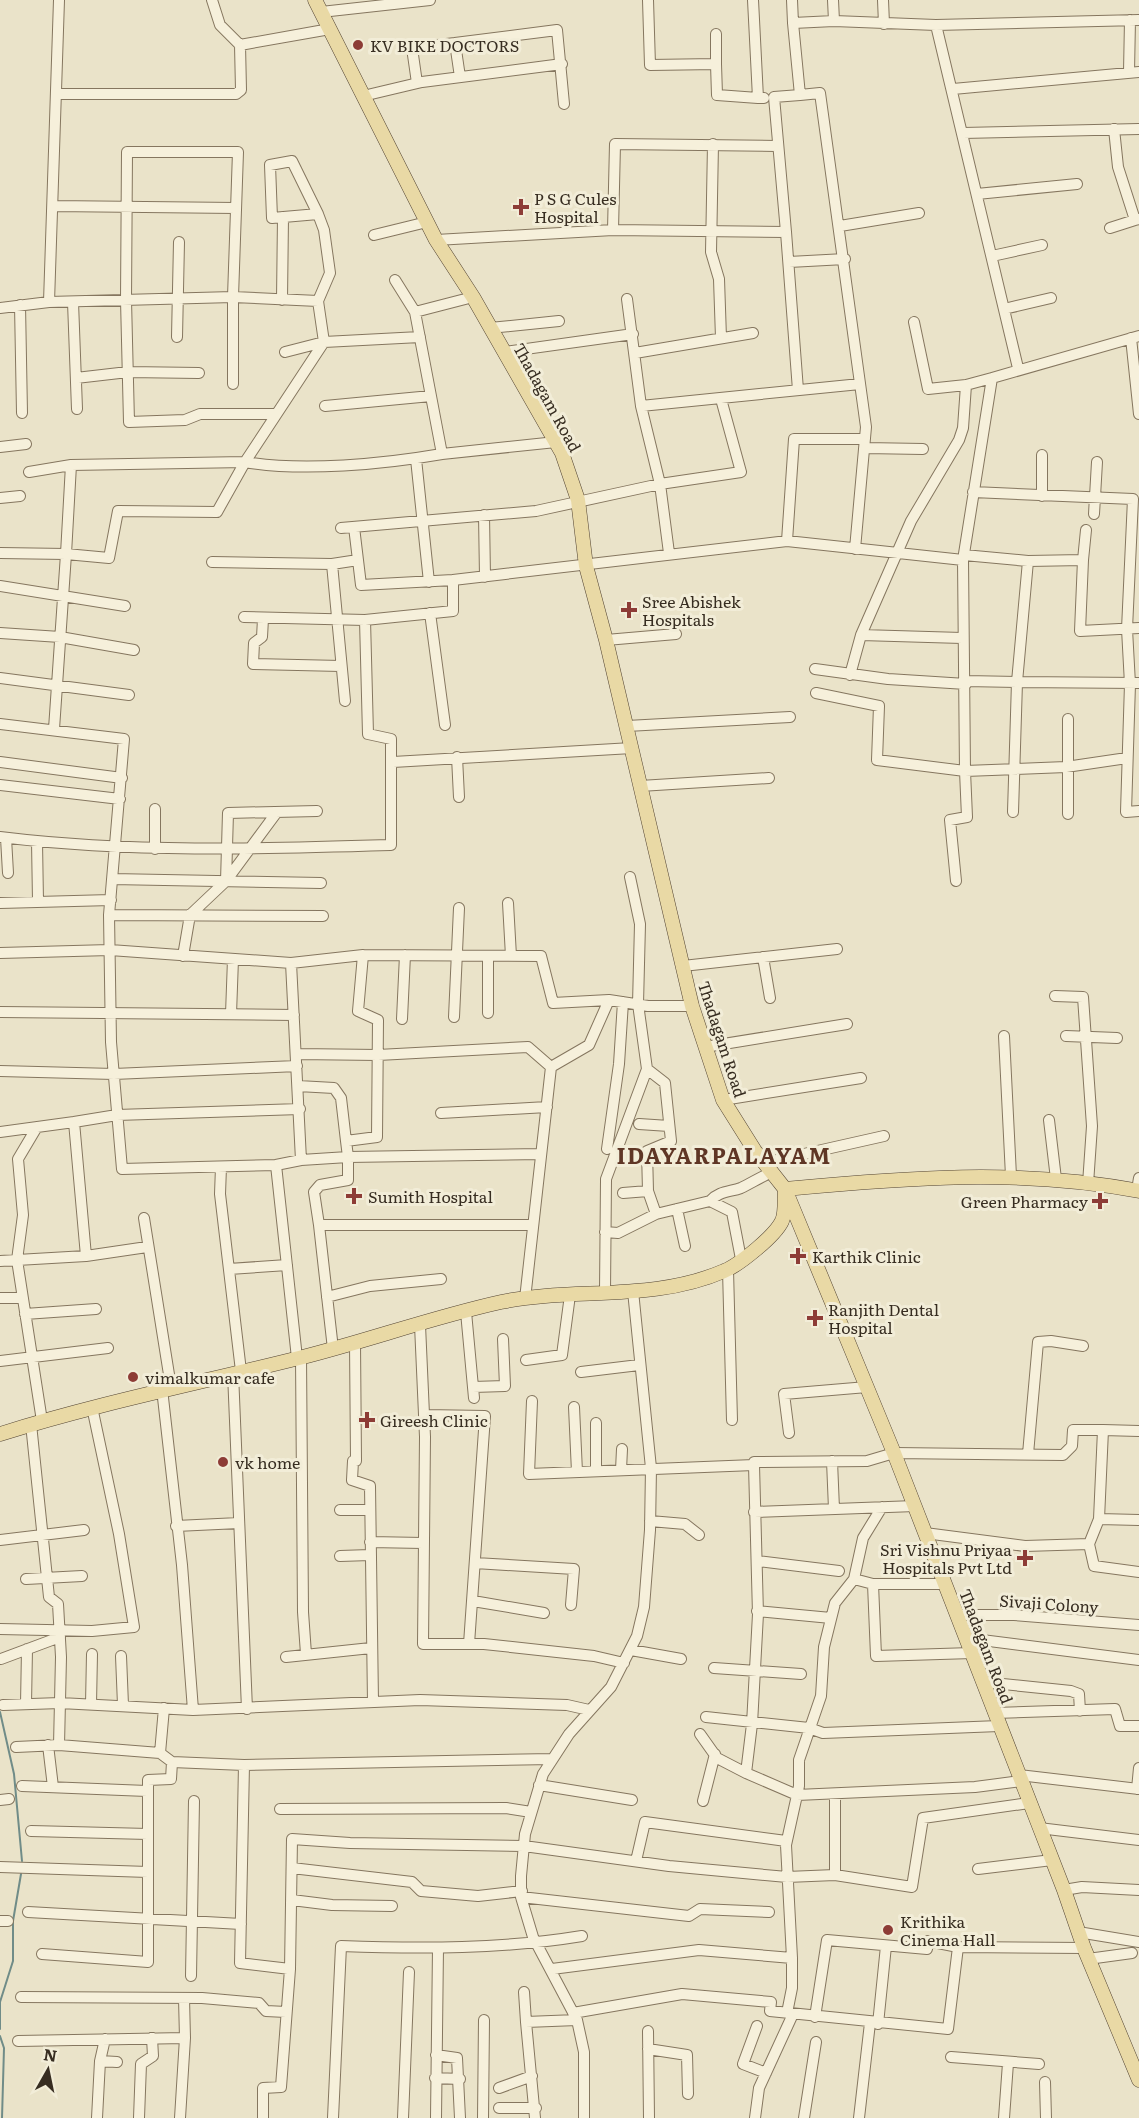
<svg xmlns="http://www.w3.org/2000/svg" width="1139" height="2118" viewBox="0 0 1139 2118" font-family="Literata,serif">
  <style>
    .lines { fill: none; stroke-linecap: round; stroke-linejoin: round }
    .stream { stroke: #708c88; stroke-width: 2 }
    .minor-casing { stroke: #85765f; stroke-width: 12 }
    .major-casing { stroke: #534433; stroke-width: 15 }
    .minor { stroke: #f6f0db; stroke-width: 10 }
    .major { stroke: #e9d9a5; stroke-width: 14 }
    .poi-dot { fill: #8d3c36; stroke: #f2edd8; stroke-width: 2 }
    .labels { text-anchor: middle; dominant-baseline: central; stroke-width: 6; stroke-linejoin: round; paint-order: stroke }
    .poi-label { font-size: 16px; fill: #372d21; stroke: #f2edd8; text-anchor: start }
    .street-label { font-size: 16px; fill: #372d21; stroke: #f2edd8 }
    .district-label { font-size: 22px; font-weight: bold; letter-spacing: 1.5px; fill: #5f3625; stroke: #f2edd8 }
  </style>
  <rect width="100%" height="100%" fill="#eae3c9"/>
  <g class="lines">
    <!-- stream -->
    <path class="stream" d="M0 1712 14 1774 22 1861
      M0 2029V2002L13 1961V1921L21 1874
      M0 2036 4 2048 2 2118"/>
    <defs>
      <path id="minor" d="M59 0 49 302 233 297V384
        M212 0 220 25 240 45 330 29
        M648 0 650 65 716 64 717 95 758 98
        M753 0 758 98H764
        M792 0 793 23
        M833 0 834 21
        M883 0 884 24
        M321 12 430 0
        M936 25 1018 368
        M716 34V64
        M1129 72 1130 20
        M460 77 455 43 557 30 564 104
        M417 83 412 48 455 43
        M953 89 1139 72
        M56 94H236L241 90 240 45
        M800 95 820 93 866 427 855 549
        M363 96 422 82 562 64
        M1114 129 1118 167 1135 220 1139 219
        M963 133 1139 129
        M713 144 711 252 719 279 721 338
        M977 194 1077 184
        M53 206 236 208
        M318 214 292 161 270 165 272 218 318 214 324 230 330 273 318 301
        M840 226 919 213
        M1110 228 1135 220
        M613 230 615 144 777 146
        M786 232 798 390
        M374 235 427 222
        M436 240 613 230 786 232 774 97 800 95 793 23 834 21 936 25 1139 20
        M992 256 1042 245
        M789 262 845 259
        M395 280 415 312
        M627 299 641 406
        M282 300 283 217
        M73 302 77 409
        M20 305 22 413
        M0 308 49 302
        M1004 309 1051 298
        M914 322 928 389 966 385 992 378
        M490 328 559 321
        M177 337 179 242
        M1131 338 1139 414
        M285 352 324 342
        M504 352 633 334
        M635 353 753 333
        M76 378 128 372 199 373
        M325 406 431 396
        M276 414H200L185 420 129 422 126 300 127 152H238L233 297 318 301 324 342 420 337
        M0 447 26 444
        M865 448 923 449
        M442 454 556 442
        M1042 455V496
        M416 459 429 582
        M29 472 71 465
        M973 492 1133 499 1127 629 1130 684 1126 812 1139 811
        M0 498 20 496
        M1094 514 1097 462
        M484 515 485 577
        M354 527 361 585 453 580
        M341 528 536 511 660 484 641 406 860 384
        M787 541 794 439H865
        M0 553 66 554 71 465 245 462 324 342
        M669 553 660 484 741 472 721 399
        M964 555 1028 561 1083 560 1080 631 1139 628
        M963 560 965 771 1066 767 1127 758
        M1083 560 1086 530
        M212 562 332 564 358 560
        M332 564 345 701
        M0 586 125 606
        M430 613 445 725
        M244 617 365 620
        M263 619 262 637 254 643 253 664 341 666
        M0 633 60 637 134 650
        M861 635 962 638
        M606 640 676 634
        M815 669 888 679 966 684
        M850 675 861 635 911 521 959 440 963 428 966 385
        M0 678 129 695
        M966 681 1017 682 1028 561
        M816 693 879 706 877 760 965 771 967 817 950 820 956 881
        M1068 719V814
        M0 724 124 739 109 915 111 1042 122 1169 276 1165 297 1358
        M627 726 790 717
        M54 729 66 554 109 558 118 511 217 512 245 462C303 472 384 464 442 454L415 312 473 297
        M457 757 459 797
        M0 762 122 778
        M393 762 632 748
        M0 785 120 799
        M640 786 769 778
        M1013 812 1017 682 1139 683
        M0 837C130 853 260 849 391 845V739L368 734 365 620 453 611V580L787 541 963 560 992 378 1139 336
        M6 838 8 873
        M37 842 38 901
        M155 849V809
        M630 877 640 924 638 1004 647 1069 665 1083 671 1141 647 1151 648 1191 656 1214
        M112 879 321 883
        M226 881 228 813 317 811
        M0 903 111 900
        M508 903 511 956
        M109 915 323 916
        M0 953 110 950 291 963 301 1160 276 1165
        M363 955 541 956 553 1003 609 1000 648 1006H692
        M183 956 190 915 226 881 277 812
        M488 956V1013
        M763 957 770 998
        M291 963 363 955 358 1011 378 1020 377 1137 346 1141 348 1157 301 1160
        M683 966 837 949
        M1055 996 1083 997 1092 1126 1088 1184
        M0 1012 294 1015
        M231 1014 233 959
        M454 1017 459 908
        M402 1019 405 955
        M1004 1036 1011 1176
        M1066 1036 1117 1038
        M705 1047 847 1024
        M297 1054 378 1055 528 1047 551 1067
        M0 1071 114 1074 297 1066
        M298 1086 334 1088 341 1098 346 1141
        M723 1100 861 1078
        M441 1113 547 1107
        M1049 1120 1056 1179
        M639 1124 669 1126
        M0 1132 74 1122
        M607 1149 619 1064 623 1002
        M764 1163 884 1136
        M221 1167 220 1194 241 1371
        M1137 1190 1139 1178
        M623 1193 648 1191
        M710 1201C719 1191 730 1192 741 1188 751 1183 761 1177 772 1172
        M677 1209 685 1246
        M144 1218 171 1387
        M319 1225 314 1192 320 1185 348 1180V1157L541 1154
        M605 1232 618 1233 656 1214 710 1201 732 1212 741 1259
        M86 1256 147 1247
        M0 1261 17 1260 23 1215 18 1159 37 1127
        M229 1269 287 1265
        M728 1270 732 1420
        M605 1292 606 1179 647 1069
        M327 1297 370 1286 441 1279
        M0 1298H23
        M525 1299 551 1067 589 1045 609 1000
        M466 1312 474 1398
        M25 1314 96 1309
        M420 1325 425 1437 423 1644H484L594 1656 624 1663
        M355 1343 356 1461H353L352 1480 370 1486 373 1702
        M333 1349 319 1225H533
        M301 1357 303 1612 306 1654
        M526 1360 562 1355 570 1295
        M0 1361 108 1348
        M581 1372 639 1365
        M233 1373 247 1709
        M473 1387 505 1386 503 1339
        M162 1389 182 1565 193 1710
        M532 1401 529 1474 754 1465 758 1614 752 1724 746 1773 797 1795 975 1787 1021 1781
        M574 1407 577 1472
        M425 1415 485 1416 469 1644
        M42 1421 17 1260 86 1256 74 1122 117 1115 300 1109
        M596 1423V1471
        M31 1424 49 1597 58 1604 61 1657 59 1745
        M1103 1430 1139 1431
        M789 1433 784 1394 867 1387
        M1028 1454 1038 1342 1051 1341 1083 1346
        M832 1461 834 1509
        M754 1465V1462L867 1461 894 1453 1063 1455 1072 1446 1073 1430H1103L1099 1519 1139 1520
        M621 1470 622 1449
        M340 1510H370
        M754 1512 915 1506
        M1099 1519 1089 1544 1094 1566 1139 1572
        M650 1521 685 1524 699 1535
        M176 1526 239 1523
        M925 1533 1025 1546 1089 1544
        M0 1540 84 1530
        M370 1542 423 1543
        M340 1556 370 1555
        M758 1561 839 1571
        M475 1563 574 1569 571 1605
        M26 1579 82 1576
        M854 1579 873 1584H945
        M873 1584 876 1656 972 1653
        M473 1601 544 1613
        M757 1611 831 1618
        M957 1615H1014L1139 1625
        M0 1629 92 1631 134 1627 119 1534 92 1407
        M966 1638 1139 1660
        M631 1650 681 1659
        M121 1656 123 1705
        M286 1657 371 1648
        M1 1659 60 1637
        M714 1668 801 1674
        M983 1682 1071 1691 1079 1694 1080 1711
        M26 1704 27 1649
        M91 1704 92 1654
        M3 1705 60 1703 193 1710 420 1700 567 1705 589 1710
        M995 1713 1115 1709 1120 1726H1139
        M706 1717 809 1728 823 1733 999 1726
        M700 1734 717 1758 746 1773
        M48 1745 53 1787
        M16 1747 59 1745 160 1753 172 1762 244 1765 552 1759
        M160 1753 164 1708
        M244 1765 240 1963 290 1969
        M1019 1775 1139 1789
        M539 1785 632 1800
        M22 1786 147 1791
        M1137 1789 1139 1768
        M835 1794V1875L912 1887 923 1818 1029 1803
        M0 1800 9 1799
        M703 1801 715 1754
        M280 1809 506 1808 531 1812
        M1039 1828 1139 1840
        M31 1831 148 1834
        M636 1861 645 1822 786 1841
        M0 1867 148 1872
        M292 1868 412 1882 421 1891 478 1896 522 1891
        M978 1869 1052 1860
        M1064 1890 1082 1887 1139 1890
        M521 1897 689 1916 700 1909 769 1912
        M292 1900 332 1905 392 1906
        M28 1912 241 1924
        M0 1921H8
        M1078 1932 1139 1942
        M42 1954 148 1962V1780L171 1779 172 1762
        M1088 1959 1132 1953
        M552 1969 699 1950 792 1958
        M191 1976 194 1801
        M524 1992 526 2022
        M21 1997 202 1998 259 2003 266 2011 286 2012
        M184 1998 185 2038
        M573 2013 682 1994 771 2002 770 2011 948 2029 958 1947 1084 1948
        M787 2013 792 1988V1958L786 1845 799 1786V1760L821 1696 824 1647 835 1603 854 1579 863 1538 882 1507
        M815 2017 827 1940 927 1949 928 1941 958 1947
        M878 2024 886 1946
        M757 2026 743 2064 766 2073
        M648 2031 649 2118
        M18 2041 185 2038 180 2118
        M648 2049 687 2055 688 2094
        M436 2055 457 2058 460 2118
        M951 2057 1039 2064
        M100 2061 105 2039
        M435 2078 460 2079
        M1045 2082 1046 2118
        M499 2088 532 2076
        M499 2108H536
        M97 2118 100 2061 117 2062
        M139 2118 141 2064 153 2056 152 2038
        M263 2118V2088L281 2087 290 1969 292 1839 350 1843 524 1846 669 1866 787 1877 835 1875
        M333 2118 341 1946C422 1949 503 1949 582 1936
        M403 2118 409 1972
        M436 2118 438 1948
        M483 2118 484 2020
        M535 2118 526 2022 577 2020
        M584 2118V2052L577 2020 533 1937 521 1897V1876L525 1834 543 1774 569 1734 611 1687 637 1636 644 1607 650 1530 651 1468 633 1291
        M755 2118 759 2088 793 2014
        M804 2118 816 2042
        M859 2118 870 2023
        M1004 2118 1008 2063"/>
      <path id="major" d="M315 0 436 240 473 297 562 453 578 500 586 566 606 640 692 1006 723 1100 755 1151 785 1189 894 1453 1064 1890 1084 1948 1139 2080
        M0 1434C99 1403 199 1383 299 1358 367 1341 433 1317 501 1302 575 1287 653 1302 724 1271 739 1265 775 1236 782 1221 786 1213 784 1198 785 1189 903 1178 1021 1168 1139 1191"/>
    </defs>
    <!-- minor casing -->
    <use href="#minor" class="minor-casing"/>
    <!-- major casing -->
    <use href="#major" class="major-casing"/>
    <!-- minor -->
    <use href="#minor" class="minor"/>
    <!-- major -->
    <use href="#major" class="major"/>
  </g>
  <!-- markers -->
  <g class="poi-dot">
    <circle cx="358" cy="45" r="6"/>
    <path d="M518 198h6v6h6v6h-6v6h-6v-6h-6v-6h6z"/>
    <path d="M626 601h6v6h6v6h-6v6h-6v-6h-6v-6h6z"/>
    <path d="M351 1187h6v6h6v6h-6v6h-6v-6h-6v-6h6z"/>
    <path d="M1097 1192h6v6h6v6h-6v6h-6v-6h-6v-6h6z"/>
    <path d="M795 1247h6v6h6v6h-6v6h-6v-6h-6v-6h6z"/>
    <path d="M812 1309h6v6h6v6h-6v6h-6v-6h-6v-6h6z"/>
    <circle cx="133" cy="1377" r="6"/>
    <path d="M364 1411h6v6h6v6h-6v6h-6v-6h-6v-6h6z"/>
    <circle cx="223" cy="1462" r="6"/>
    <path d="M1022 1549h6v6h6v6h-6v6h-6v-6h-6v-6h6z"/>
    <circle cx="888" cy="1930" r="6"/>
  </g>
  <g class="labels">
    <!-- poi labels -->
    <g class="poi-label">
      <text x="370" y="45">KV BIKE DOCTORS</text>
      <text x="534" y="198">P S G Cules<tspan x="534" dy="18">Hospital</tspan></text>
      <text x="642" y="601">Sree Abishek<tspan x="642" dy="18">Hospitals</tspan></text>
      <text x="368" y="1196">Sumith Hospital</text>
      <text x="1088" y="1201" text-anchor="end">Green Pharmacy</text>
      <text x="812" y="1256">Karthik Clinic</text>
      <text x="828" y="1309">Ranjith Dental<tspan x="828" dy="18">Hospital</tspan></text>
      <text x="145" y="1377">vimalkumar cafe</text>
      <text x="380" y="1420">Gireesh Clinic</text>
      <text x="235" y="1462">vk home</text>
      <text x="1012" y="1549" text-anchor="end">Sri Vishnu Priyaa<tspan x="1012" dy="18">Hospitals Pvt Ltd</tspan></text>
      <text x="900" y="1921">Krithika<tspan x="900" dy="18">Cinema Hall</tspan></text>
    </g>
    <!-- street labels -->
    <g class="street-label">
      <text transform="translate(548 397) rotate(61)">Thadagam Road</text>
      <text transform="translate(723 1039) rotate(72)">Thadagam Road</text>
      <text transform="translate(1049 1603) rotate(4)">Sivaji Colony</text>
      <text transform="translate(987 1646) rotate(69)">Thadagam Road</text>
    </g>
    <!-- district labels -->
    <g class="district-label">
      <text x="724" y="1154">IDAYARPALAYAM</text>
    </g>
  </g>
  <!-- north arrow -->
  <g transform="translate(48 2070) rotate(9)" stroke="#f2edd8" stroke-width="4.5" paint-order="stroke">
  <path d="M0-4.5L10 22L0 15L-10 22Z" fill="#372d21"/>
  <text y="-9" font-size="16" font-weight="bold" text-anchor="middle" fill="#372d21">N</text>
  </g>
</svg>
